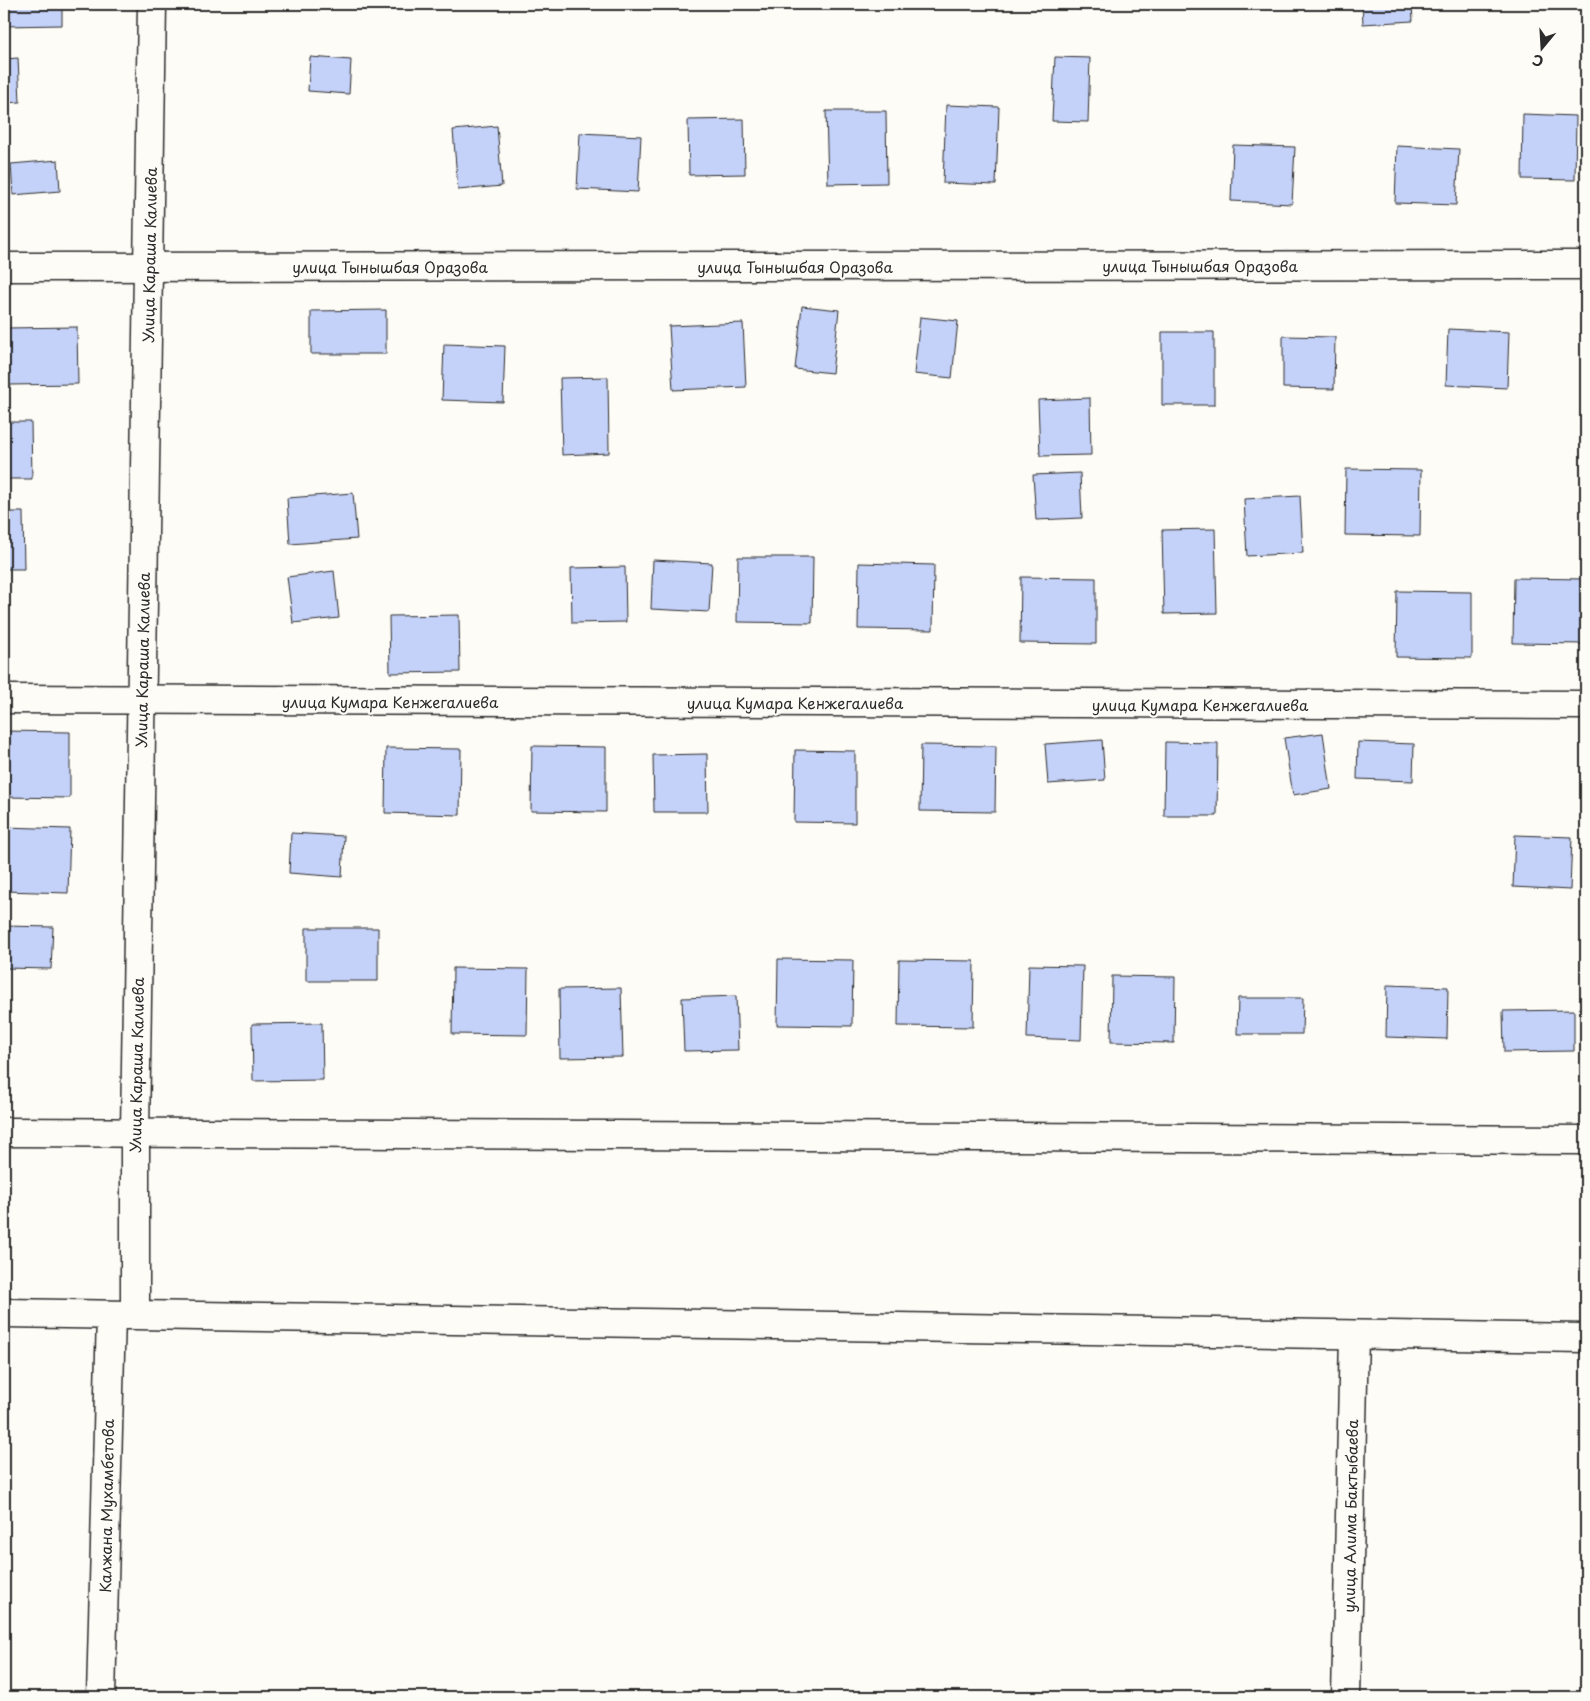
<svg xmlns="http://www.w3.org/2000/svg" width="1590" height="1701" viewBox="0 0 1590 1701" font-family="'Playpen Sans',sans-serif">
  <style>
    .building { fill: #c4d1f8; stroke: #2b2b2b }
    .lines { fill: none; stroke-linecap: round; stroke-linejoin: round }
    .minor-casing { stroke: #2b2b2b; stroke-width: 31 }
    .tertiary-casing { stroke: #2b2b2b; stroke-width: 31 }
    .minor { stroke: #fdfcf7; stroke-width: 28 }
    .tertiary { stroke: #fdfcf7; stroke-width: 28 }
    .labels { text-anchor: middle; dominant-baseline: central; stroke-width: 4.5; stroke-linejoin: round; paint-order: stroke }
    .street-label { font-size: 15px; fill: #2b2b2b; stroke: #fdfcf7 }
  </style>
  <rect width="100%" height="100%" fill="#fdfcf7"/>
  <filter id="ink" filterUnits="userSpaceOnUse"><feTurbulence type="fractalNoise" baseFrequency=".02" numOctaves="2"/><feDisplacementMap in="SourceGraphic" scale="10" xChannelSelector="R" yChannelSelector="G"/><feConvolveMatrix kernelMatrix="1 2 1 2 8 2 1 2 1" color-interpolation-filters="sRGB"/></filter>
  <g filter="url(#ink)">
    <!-- building -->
    <path class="building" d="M4 4H62V25L4 26Z
      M1362 4H1412L1413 21 1363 24Z
      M310 57 351 60 349 94 308 91Z
      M1055 57 1090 58 1088 122 1052 121Z
      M18 58 20 102 4 103V59Z
      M946 105 999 107 996 185 943 183Z
      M826 111H886L887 183 828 184Z
      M1523 114 1576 116 1575 180 1522 179Z
      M744 119 745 174 689 175 688 120Z
      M497 126 502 186 458 190 453 130Z
      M580 133 641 136 638 192 577 189Z
      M1233 145 1295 147 1292 204 1231 201Z
      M1397 146 1459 149 1456 205 1395 203Z
      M58 160 60 191 13 195 11 164Z
      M802 306 839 310 832 373 795 369Z
      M386 310V354H311V311Z
      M920 317 958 321 952 378 914 374Z
      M743 323 746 387 673 390 669 326Z
      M77 327 78 384 8 385 6 328Z
      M1448 329 1509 332 1507 388 1446 385Z
      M1162 332H1214V405H1162Z
      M1283 336 1335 337 1334 389 1283 388Z
      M444 344 505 346 503 402 442 400Z
      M608 377 609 453 562 455 560 378Z
      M1090 398 1091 455 1040 456 1038 400Z
      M4 422H31L32 479H4Z
      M1346 469 1421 470 1420 536 1345 535Z
      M1080 473 1082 518 1036 520 1033 475Z
      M353 493 357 539 290 544 287 498Z
      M1300 496 1303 553 1247 556 1244 499Z
      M4 512H23L24 569H4Z
      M1215 529 1217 613 1164 614 1162 530Z
      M738 557H813L812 623 737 622Z
      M653 560 712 563 709 612 651 609Z
      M859 563 934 565 933 630 858 629Z
      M625 567 626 622 572 623 571 568Z
      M334 571 339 618 293 623 287 577Z
      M1021 577 1096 578V644L1020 643Z
      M1514 578 1586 579V644L1513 643Z
      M1397 591 1472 592V658L1396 657Z
      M459 615 460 672 390 673 389 616Z
      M4 731 70 732V798L4 797Z
      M1323 733 1331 789 1293 795 1284 738Z
      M1102 740 1105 780 1048 784 1045 744Z
      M1165 742 1218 743 1217 816H1164Z
      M1358 742 1414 744 1413 781 1357 779Z
      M921 745 996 746 995 812 920 811Z
      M532 746 606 747V812L531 811Z
      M386 748 461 749 460 815 385 813Z
      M795 750 855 751V823L794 822Z
      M707 754 708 812H654L653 755Z
      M4 827 70 829 68 893 4 891Z
      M291 833 344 836 342 877 289 873Z
      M1515 835 1572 837 1570 890 1513 887Z
      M4 926 53 927 51 969 4 968Z
      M306 928H378V981H306Z
      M778 959 853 960 852 1026 777 1025Z
      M899 960 974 961 973 1027 898 1026Z
      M1029 965 1083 966 1081 1040 1027 1038Z
      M453 968 528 969 527 1035 452 1034Z
      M1112 976 1175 977 1174 1043 1111 1042Z
      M1387 985 1448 987 1447 1039 1386 1037Z
      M621 988 623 1057 560 1058 559 989Z
      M736 996 738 1050 684 1051 682 998Z
      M1238 998H1303L1302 1034H1237Z
      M1574 1010V1051L1504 1052 1503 1011Z
      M322 1023 323 1080 253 1081 252 1024Z"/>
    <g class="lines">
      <defs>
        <path id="minor" d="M4 267 1586 265
          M4 699 1586 705
          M4 1132 1586 1140
          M4 1313 130 1315
          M101 1697 111 1315
          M1346 1697 1354 1335"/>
        <path id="tertiary" d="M152 4 135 1132V1315L1586 1338"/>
      </defs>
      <!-- minor casing -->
      <use href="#minor" class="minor-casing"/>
      <!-- tertiary casing -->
      <use href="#tertiary" class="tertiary-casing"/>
      <!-- minor -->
      <use href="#minor" class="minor"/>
      <!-- tertiary -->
      <use href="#tertiary" class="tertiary"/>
    </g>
  </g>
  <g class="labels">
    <!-- street labels -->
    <g class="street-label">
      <text transform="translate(149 255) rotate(-89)">Улица Караша Калиева</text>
      <text x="1200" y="265">улица Тынышбая Оразова</text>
      <text x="390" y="266">улица Тынышбая Оразова</text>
      <text x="795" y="266">улица Тынышбая Оразова</text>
      <text transform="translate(142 660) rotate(-89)">Улица Караша Калиева</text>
      <text x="390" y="701">улица Кумара Кенжегалиева</text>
      <text x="795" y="702">улица Кумара Кенжегалиева</text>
      <text x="1200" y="704">улица Кумара Кенжегалиева</text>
      <text transform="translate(136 1065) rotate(-89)">Улица Караша Калиева</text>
      <text transform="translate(106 1506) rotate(-89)">Калжана Мухамбетова</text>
      <text transform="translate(1350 1516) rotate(-89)">улица Алима Бактыбаева</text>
    </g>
  </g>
  <!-- margin -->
  <rect width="1590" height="1701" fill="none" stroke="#fdfcf7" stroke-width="20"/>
  <rect x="10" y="10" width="1570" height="1681" fill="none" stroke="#2b2b2b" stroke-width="2" filter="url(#ink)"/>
  <!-- north arrow -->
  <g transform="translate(1542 48) rotate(198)" stroke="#fdfcf7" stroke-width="4" paint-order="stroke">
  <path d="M0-4L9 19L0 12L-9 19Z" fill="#2b2b2b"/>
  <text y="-8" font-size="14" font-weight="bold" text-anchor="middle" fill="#2b2b2b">С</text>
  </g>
</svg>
